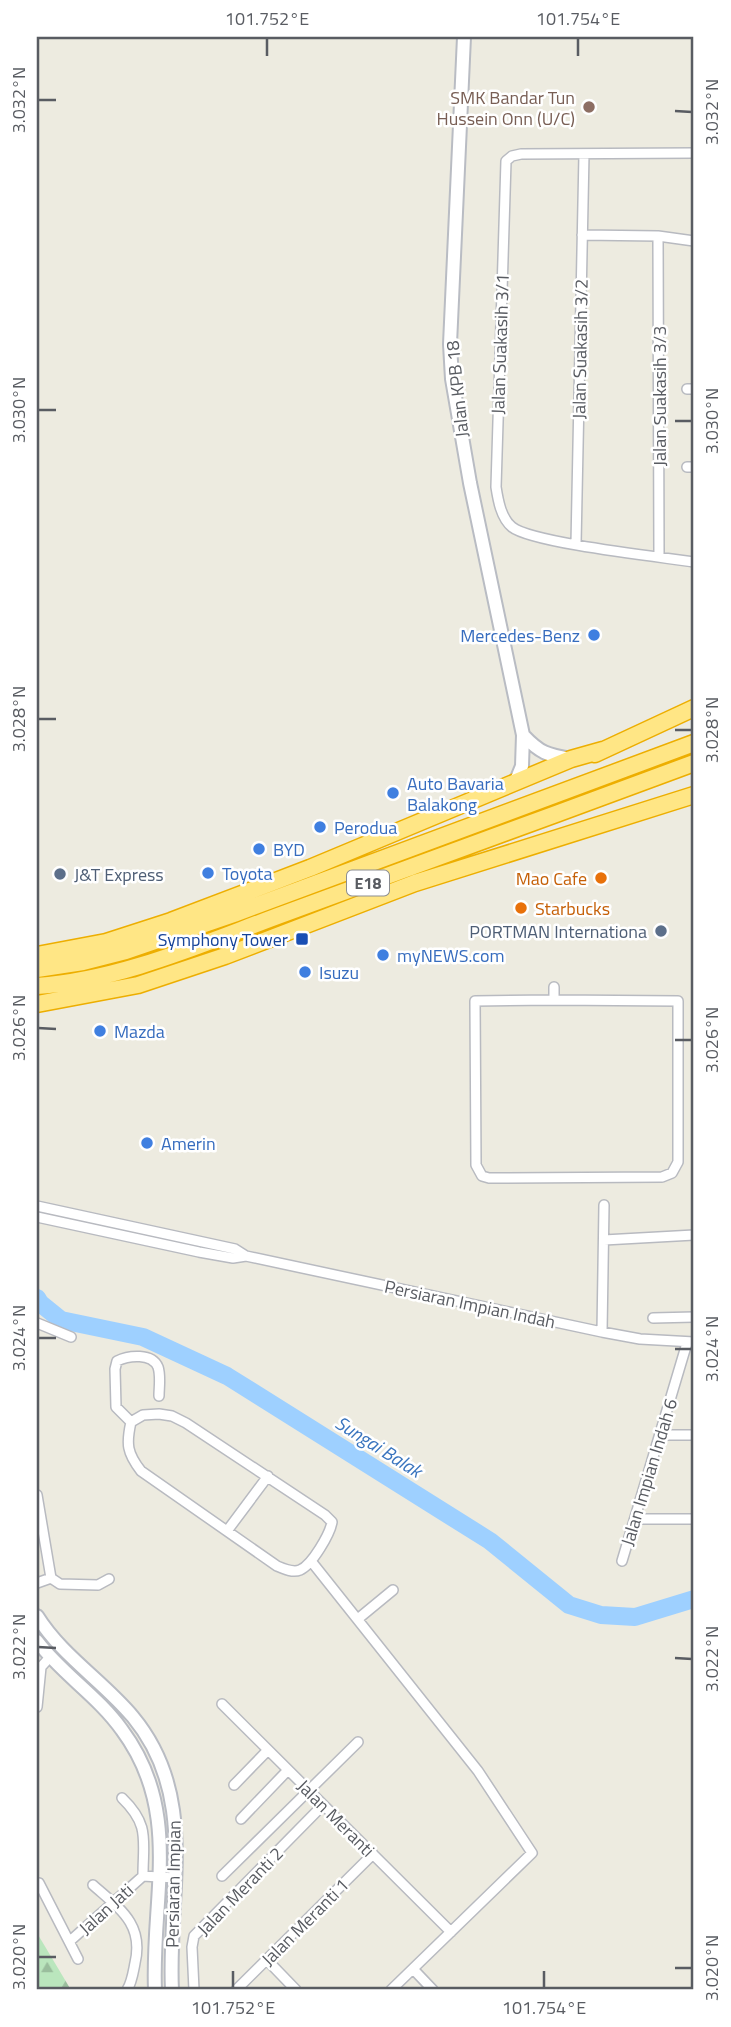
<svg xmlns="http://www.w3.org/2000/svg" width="731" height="2027" viewBox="0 0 731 2027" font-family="'Titillium Web',sans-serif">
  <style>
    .forest { fill: url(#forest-firs) }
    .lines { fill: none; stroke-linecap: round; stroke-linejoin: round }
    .river { stroke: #9ed0ff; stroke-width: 18 }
    .street-casing { stroke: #b8bac0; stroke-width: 12 }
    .secondary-casing { stroke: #b9bcc3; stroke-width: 16 }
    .highway-casing { stroke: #edae00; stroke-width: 19 }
    .street { stroke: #fff; stroke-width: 9 }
    .secondary { stroke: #fff; stroke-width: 12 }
    .highway { stroke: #ffe685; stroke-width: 16 }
    .ticks { fill: none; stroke: #595c62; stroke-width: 2.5 }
    .education-dot { fill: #8d6e63; stroke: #fff; stroke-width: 2.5 }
    .shop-dot { fill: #3f7fe0; stroke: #fff; stroke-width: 2.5 }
    .service-dot { fill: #5c6f8a; stroke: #fff; stroke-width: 2.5 }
    .food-dot { fill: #e8710a; stroke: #fff; stroke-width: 2.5 }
    .transit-dot { fill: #1a4fb4; stroke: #fff; stroke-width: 2.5 }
    .labels { text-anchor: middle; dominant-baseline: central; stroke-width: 5; stroke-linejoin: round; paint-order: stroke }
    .shield { fill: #fff; stroke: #8b8d91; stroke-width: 2 }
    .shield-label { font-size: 16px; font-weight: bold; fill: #595c62 }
    .education-label { font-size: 18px; fill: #785e54; stroke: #fff; text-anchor: end }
    .street-label { font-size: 18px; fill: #595c62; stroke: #fff }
    .shop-label { font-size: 18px; fill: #366cbe; stroke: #fff; text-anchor: start }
    .service-label { font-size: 18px; fill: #4e5e75; stroke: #fff; text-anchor: start }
    .food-label { font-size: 18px; fill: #c56008; stroke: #fff; text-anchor: end }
    .transit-label { font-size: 18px; fill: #164399; stroke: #fff; text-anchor: end }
    .water-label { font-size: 19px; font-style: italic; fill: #3974be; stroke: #fff }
    .neatline { fill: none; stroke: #595c62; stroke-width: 2.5 }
    .ticks-label { font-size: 18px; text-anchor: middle; fill: #595c62 }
  </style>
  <defs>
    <pattern id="forest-firs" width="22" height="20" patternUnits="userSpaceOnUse" patternTransform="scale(1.75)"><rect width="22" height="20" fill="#bae6bd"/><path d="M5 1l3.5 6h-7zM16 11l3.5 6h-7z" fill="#9abe9d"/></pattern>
  </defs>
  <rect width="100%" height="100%" fill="#edebe0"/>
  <!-- forest -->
  <path class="forest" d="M37 1933 71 1990H37Z"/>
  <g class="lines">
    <!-- river -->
    <path class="river" d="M37 1298 40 1303 61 1320 143 1337 227 1376 490 1541 569 1605 601 1615 635 1617 694 1599"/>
    <defs>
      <path id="street" d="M694 153 521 154 512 156 506 161 496 487C498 500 501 518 512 527 532 543 661 557 694 562
        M582 235 658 236 694 241
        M658 236 659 557
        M687 389H694
        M687 467H694
        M576 544 584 154
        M554 1000 678 1001V1162L672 1173 662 1177 489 1178 482 1176 476 1165 475 1001Z
        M554 1000V987
        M37 1206 235 1249 246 1256 602 1332 640 1339 694 1342
        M37 1217 199 1252 233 1258 246 1256
        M604 1240 694 1235
        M653 1318 694 1317
        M37 1323 71 1337
        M602 1332 604 1205
        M159 1414 172 1416 186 1423 325 1515 332 1522C330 1534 312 1565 300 1570 293 1573 284 1569 277 1566L141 1471C127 1453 126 1444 131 1422L143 1415Z
        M131 1422 116 1407 115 1369 117 1361C129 1355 152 1353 158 1367 161 1376 159 1387 159 1396
        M660 1435H694
        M37 1495 51 1578 60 1584 98 1585 109 1579
        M636 1519H694
        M227 1531 268 1476
        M311 1561 478 1771 532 1853 391 1990
        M622 1561 687 1343
        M37 1583 51 1578
        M359 1618 393 1590
        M222 1704 451 1932
        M37 1707 41 1667 50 1657
        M234 1785 268 1750
        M122 1798C150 1825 143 1840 143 1876
        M241 1819 288 1770
        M143 1876 175 1878
        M222 1876 358 1742
        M39 1883 78 1959
        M93 1885C120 1909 144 1924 135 1963 133 1973 132 1982 127 1990
        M70 1941 143 1876
        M267 1960 296 1990
        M413 1969 433 1990
        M194 1990 192 1947 194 1936 322 1806
        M236 1990 373 1854"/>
      <path id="secondary" d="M464 37 450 344 452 379 470 483 523 735 522 766 515 783
        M523 735C540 753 547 755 571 759
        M37 1616C62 1656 103 1681 133 1717 200 1798 167 1895 172 1990
        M37 1641C62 1674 98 1696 122 1730 183 1812 151 1897 155 1990"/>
      <path id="highway" d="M595 754 694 708
        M37 955 106 942 171 921 310 868 571 759 603 750
        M37 969 83 962 126 951 234 914 694 743
        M37 986C123 980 206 942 286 913 422 864 558 813 694 763
        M37 1004 138 985 225 956 415 883 694 795"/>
    </defs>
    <!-- street casing -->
    <use href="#street" class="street-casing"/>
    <!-- secondary casing -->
    <use href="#secondary" class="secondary-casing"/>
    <!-- highway casing -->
    <use href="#highway" class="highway-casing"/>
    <!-- street -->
    <use href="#street" class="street"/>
    <!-- secondary -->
    <use href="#secondary" class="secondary"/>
    <!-- highway -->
    <use href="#highway" class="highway"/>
  </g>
  <!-- ticks -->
  <path class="ticks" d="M267 56V38M578 56V38M38 100H56M675 111 692 112M38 410H56M675 421H692M38 719H56M675 730H692M38 1028 56 1029M675 1040H692M38 1338H56M675 1349H692M38 1647 56 1648M675 1658 692 1659M38 1957H56M675 1968H692M233 1988V1971M544 1988V1971"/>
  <!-- markers -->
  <circle class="education-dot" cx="589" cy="107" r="7"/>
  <g class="shop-dot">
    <circle cx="594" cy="635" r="7"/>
    <circle cx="393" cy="793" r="7"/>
    <circle cx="320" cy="827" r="7"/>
    <circle cx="259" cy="849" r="7"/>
    <circle cx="208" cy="873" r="7"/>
    <circle cx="383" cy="955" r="7"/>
    <circle cx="305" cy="972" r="7"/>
    <circle cx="100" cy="1031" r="7"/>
    <circle cx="147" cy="1143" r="7"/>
  </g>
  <g class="service-dot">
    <circle cx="60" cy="874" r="7"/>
    <circle cx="661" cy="931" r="7"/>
  </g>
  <g class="food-dot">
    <circle cx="601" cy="878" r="7"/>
    <circle cx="521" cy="908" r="7"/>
  </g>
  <rect class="transit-dot" x="295" y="932" width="14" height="14" rx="3.5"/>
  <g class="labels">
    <!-- shield labels -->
    <rect class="shield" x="347" y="870.5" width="42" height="25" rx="5"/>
    <g class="shield-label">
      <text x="368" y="883">E18</text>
    </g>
    <!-- education labels -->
    <g class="education-label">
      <text x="575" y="97">SMK Bandar Tun<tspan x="575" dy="21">Hussein Onn (U/C)</tspan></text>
    </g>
    <!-- street labels -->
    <g class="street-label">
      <text transform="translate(500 344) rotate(-88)">Jalan Suakasih 3/1</text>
      <text transform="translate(580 349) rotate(-89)">Jalan Suakasih 3/2</text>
      <text transform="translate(457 389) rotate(-96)">Jalan KPB 18</text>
      <text transform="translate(659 396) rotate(-90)">Jalan Suakasih 3/3</text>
      <text transform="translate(470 1304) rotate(12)">Persiaran Impian Indah</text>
      <text transform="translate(649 1472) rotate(-73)">Jalan Impian Indah 6</text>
      <text transform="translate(336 1818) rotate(45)">Jalan Meranti</text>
      <text transform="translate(173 1884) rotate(-89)">Persiaran Impian</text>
      <text transform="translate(240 1891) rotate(-46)">Jalan Meranti 2</text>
      <text transform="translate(106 1909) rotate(-42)">Jalan Jati</text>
      <text transform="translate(305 1922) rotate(-45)">Jalan Meranti 1</text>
    </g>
    <!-- shop labels -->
    <g class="shop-label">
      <text x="580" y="635" text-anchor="end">Mercedes-Benz</text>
      <text x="407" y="783">Auto Bavaria<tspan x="407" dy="21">Balakong</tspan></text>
      <text x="334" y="827">Perodua</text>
      <text x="273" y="849">BYD</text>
      <text x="222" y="873">Toyota</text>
      <text x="397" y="955">myNEWS.com</text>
      <text x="319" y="972">Isuzu</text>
      <text x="114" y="1031">Mazda</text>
      <text x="161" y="1143">Amerin</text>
    </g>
    <!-- service labels -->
    <g class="service-label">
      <text x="74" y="874">J&amp;T Express</text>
      <text x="647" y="931" text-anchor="end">PORTMAN Internationa</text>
    </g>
    <!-- food labels -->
    <g class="food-label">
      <text x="587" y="878">Mao Cafe</text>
      <text x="535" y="908" text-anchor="start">Starbucks</text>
    </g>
    <!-- transit labels -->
    <g class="transit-label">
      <text x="288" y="939">Symphony Tower</text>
    </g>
    <!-- water labels -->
    <g class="water-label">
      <text transform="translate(379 1446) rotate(32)">Sungai Balak</text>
    </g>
  </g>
  <!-- border -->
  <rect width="731" height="2027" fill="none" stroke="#ffffff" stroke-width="77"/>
  <rect x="38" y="38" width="654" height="1950" class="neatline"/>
  <g class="ticks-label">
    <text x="267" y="25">101.752°E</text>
    <text x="578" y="25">101.754°E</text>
    <text transform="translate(19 100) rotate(-90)" y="6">3.032°N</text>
    <text transform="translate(712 112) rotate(-90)" y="6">3.032°N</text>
    <text transform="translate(19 410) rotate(-90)" y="6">3.030°N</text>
    <text transform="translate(712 421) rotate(-90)" y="6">3.030°N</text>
    <text transform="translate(19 719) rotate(-90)" y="6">3.028°N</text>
    <text transform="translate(712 730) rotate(-90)" y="6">3.028°N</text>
    <text transform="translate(19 1028) rotate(-90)" y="6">3.026°N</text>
    <text transform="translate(712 1040) rotate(-90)" y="6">3.026°N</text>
    <text transform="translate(19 1338) rotate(-90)" y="6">3.024°N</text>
    <text transform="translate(712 1349) rotate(-90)" y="6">3.024°N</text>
    <text transform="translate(19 1647) rotate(-90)" y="6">3.022°N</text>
    <text transform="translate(712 1659) rotate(-90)" y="6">3.022°N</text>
    <text transform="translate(19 1957) rotate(-90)" y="6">3.020°N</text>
    <text transform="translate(712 1968) rotate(-90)" y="6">3.020°N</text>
    <text x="233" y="2014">101.752°E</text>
    <text x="544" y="2014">101.754°E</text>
  </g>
</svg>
